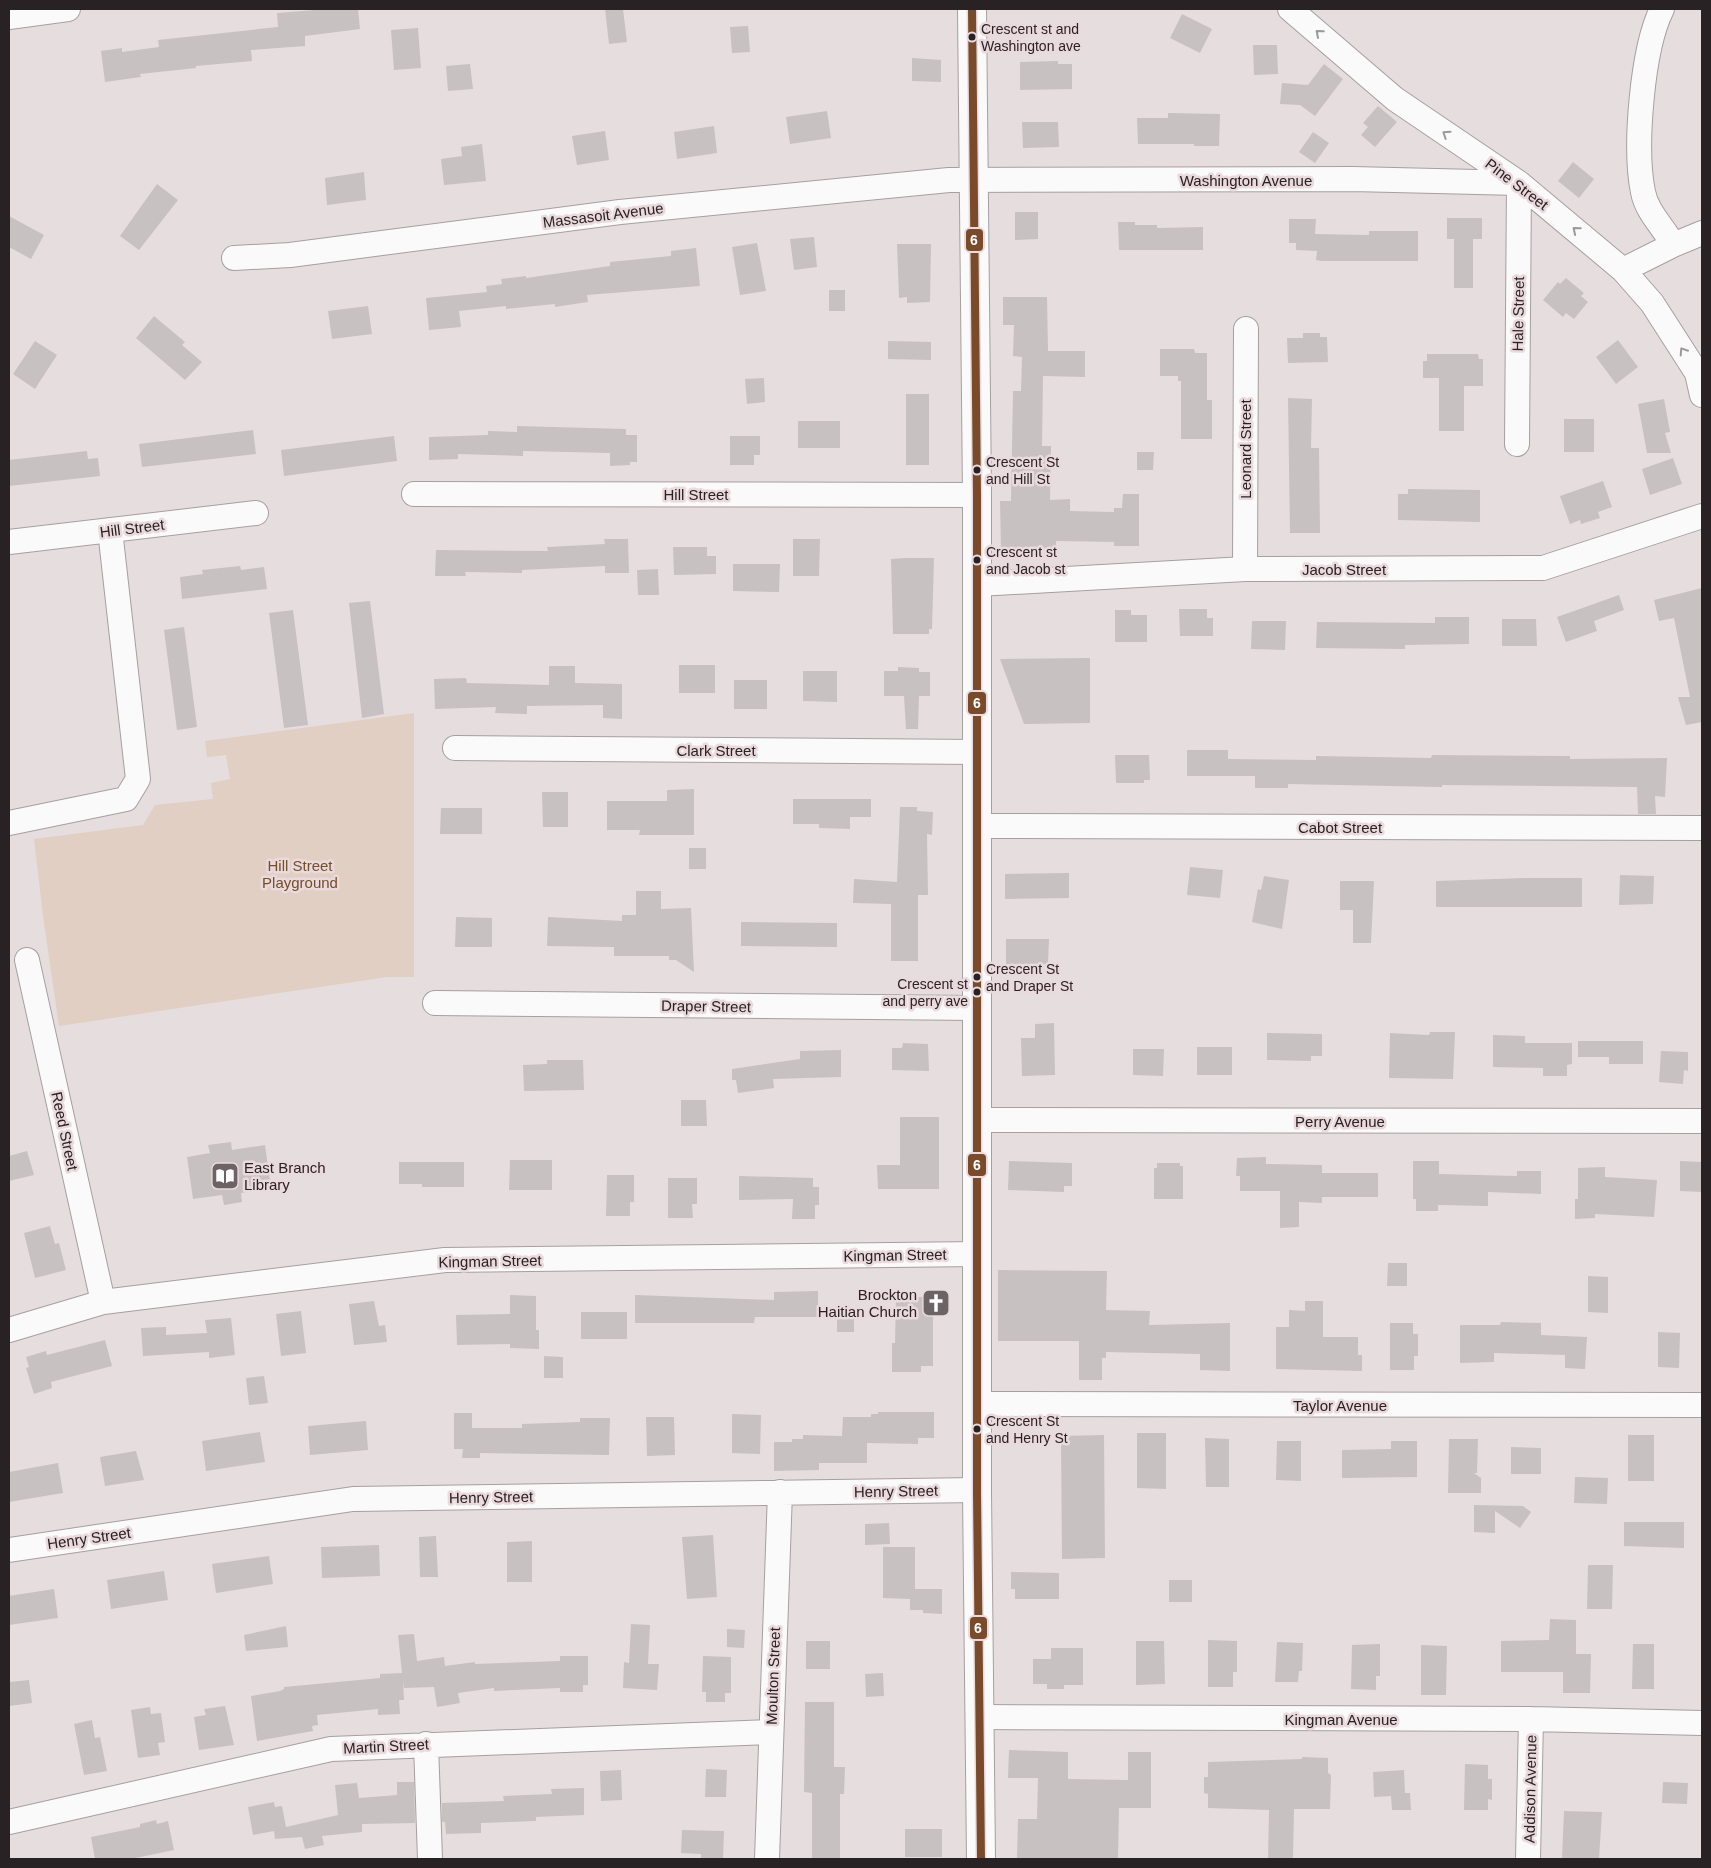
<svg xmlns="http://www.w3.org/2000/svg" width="1711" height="1868" viewBox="0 0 1711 1868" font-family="Helvetica,sans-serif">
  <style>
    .green { fill: #e0cfc2 }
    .building { fill: #c8c1c1 }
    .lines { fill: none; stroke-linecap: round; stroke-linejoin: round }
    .minor-casing { stroke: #a69fa0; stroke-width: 26 }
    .secondary-casing { stroke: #a69fa0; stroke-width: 30 }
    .minor { stroke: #fbfafa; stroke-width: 24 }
    .secondary { stroke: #fbfafa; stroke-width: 28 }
    .bus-1-casing { stroke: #ead9dd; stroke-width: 11 }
    .bus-1 { stroke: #7a4b2a; stroke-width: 8 }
    .oneway { stroke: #9c999a }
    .bus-dot { fill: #292224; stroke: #ead9dd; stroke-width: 2 }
    .labels { text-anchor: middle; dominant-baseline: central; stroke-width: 5; stroke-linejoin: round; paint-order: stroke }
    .bus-label { font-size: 14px; fill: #292224; stroke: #ead9dd; text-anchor: start }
    .street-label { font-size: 15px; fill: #292224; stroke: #ead9dd }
    .park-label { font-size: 15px; fill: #754f25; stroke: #ead9dd }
    .poi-label { font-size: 15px; fill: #292224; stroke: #ead9dd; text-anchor: start }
    .line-badge { stroke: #ead9dd; stroke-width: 2 }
    .badge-label { font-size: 14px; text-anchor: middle; font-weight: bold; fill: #fff }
  </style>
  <rect width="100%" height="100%" fill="#e6dddf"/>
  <!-- green -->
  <path class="green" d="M414 713V977H387L59 1026 43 916 34 839 143 825 155 805 213 799 211 783 230 779 226 755 207 757 205 741Z"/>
  <!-- building -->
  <path class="building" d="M328 9H358L360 29 305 36V46L251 50 252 61 196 66V68L140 74 141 77 105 82 101 51 122 48V52L159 47 158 40 278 27 277 13Z
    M605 9H623L627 42 609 44Z
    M1182 14 1212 29 1200 53 1170 38Z
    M748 26 750 52 732 53 730 27Z
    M418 28 421 68 394 70 391 30Z
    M1253 45H1277L1278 74 1254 75Z
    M912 58 941 60V82L912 81Z
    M1058 61V64H1072V89L1020 90V62Z
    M470 64 473 89 448 91 446 66Z
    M1324 64 1343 79 1315 116 1300 105 1280 104 1282 83 1308 85Z
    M1378 106 1397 122 1375 147 1361 135 1368 127 1363 123Z
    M827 111 831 138 790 144 786 117Z
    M1168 113 1220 114 1219 146H1194V144H1138L1137 118H1168Z
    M1022 122H1058L1059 147 1023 148Z
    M714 126 717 153 677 159 674 132Z
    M605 131 609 160 577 165 572 136Z
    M1313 132 1329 143 1315 163 1299 152Z
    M482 144 486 181 444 185 441 159 462 156 461 147Z
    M1573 162 1594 179 1579 198 1558 181Z
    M364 172 366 200 327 205 325 178Z
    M157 184 178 200 139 250 120 236Z
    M1015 212H1038V239L1015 240Z
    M9 216 44 235 31 259 9 247Z
    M1447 218H1482V239H1473V288H1454V239H1447Z
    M1289 219H1316L1315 234 1369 235V231H1418V261H1321L1316 260 1317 251 1296 250V243H1289Z
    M1118 222H1135V225H1157V228L1203 227V250H1119Z
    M814 237 817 267 794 270 790 239Z
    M757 243 766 291 740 295 732 247Z
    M897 244H931L930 302 907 303V297L899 298Z
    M696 248 700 286 587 295 588 302 555 307V304L506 309V306L459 311 461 327 429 330 426 298 487 292 486 286 502 284 501 279 526 276V278L610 266V262L671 256V251Z
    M1566 278 1584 293 1581 296 1588 302 1574 319 1566 313 1563 317 1543 300 1558 282 1560 284Z
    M829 290H845V311H829Z
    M1003 297H1047L1048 351H1085V377L1043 376 1042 446H1051L1050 500 1070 499V511L1114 512V508H1122L1123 494H1139V546H1114V542L1056 541V548L1001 549 1000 501H1011L1013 391H1021L1022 357 1013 356 1014 325H1003Z
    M368 306 372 334 332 339 328 311Z
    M154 316 185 342 182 345 202 362 185 380 136 338Z
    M1303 333H1320V337H1327L1328 362 1288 363 1287 338H1303Z
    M1618 340 1638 367 1616 384 1596 357Z
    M35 341 57 355 35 389 13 374Z
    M888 341 931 342V360L888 359Z
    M1160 349H1194L1195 353H1207V400H1212V439H1181V381H1178V376H1160Z
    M1427 354H1478L1479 359H1483V386H1464V431H1439V378H1423V361H1427Z
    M764 378 765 402 747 404 745 379Z
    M906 394H929V465H906Z
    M1288 398 1312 399 1311 448H1319L1320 533H1290Z
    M1664 399 1670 432 1665 433 1671 453H1647L1638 404Z
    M1564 419H1594V452H1564Z
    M798 421H840V448H798Z
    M517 426 626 429V435H637V462H630V465L610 466V453L523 451V456L458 454V459L429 460V437L488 435V431L517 432Z
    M253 430 256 454 142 467 139 444Z
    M394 436 397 461 284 476 281 450Z
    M730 436H760V455H754V465H730Z
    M87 451 88 459 98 458 100 476 9 486V460Z
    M1137 452H1154L1153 470H1137Z
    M1673 458 1682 484 1650 495 1642 469Z
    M1603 481 1612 507 1598 512 1600 518 1581 524 1580 520 1570 524 1560 496Z
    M1408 489 1480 490V522L1398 520V494H1408Z
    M604 539H628L629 573H605V566L522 570V573L465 572 466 576H435L436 550 548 551 547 547 605 544Z
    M793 539H820L819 576H793Z
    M673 547H707V556H716V574L674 575Z
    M905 558H934L932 629H929V634H893L891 559Z
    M733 564H780L779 592 733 591Z
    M240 566 241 570 264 567 267 589 182 599 180 577 203 574 202 570Z
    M658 569 659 595H638L637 570Z
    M1702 588V722L1686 725 1678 697H1690L1674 618 1659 621 1654 600Z
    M1619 595 1624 610 1594 621 1597 631 1566 642 1557 617Z
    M370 601 384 714 362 718 349 603Z
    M1179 609H1207V618H1213V636H1180Z
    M293 610 308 725 284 728 269 613Z
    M1115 610H1131V615H1147V642H1115Z
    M1435 617H1469V644L1405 645V649L1316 648 1317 622 1435 623Z
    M1502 619H1536L1537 646H1502Z
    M1252 621H1286L1285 650 1251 649Z
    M184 627 197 727 177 730 164 630Z
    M1090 658V723L1024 724 1000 659Z
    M679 665H715V693H679Z
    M549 666H575V683L622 684V719L603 718V705L527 706V714L495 713 496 707 435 709 434 679 466 678 467 683 549 685Z
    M898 667 919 668V672H930V696H919L918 729H906L904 696H884V671H898Z
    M803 671H837V702L803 701Z
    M734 680H767V709H734Z
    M1187 750H1228V759L1316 760V756L1431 758 1432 755 1570 756V759L1667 758 1665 797 1655 796 1656 814H1638L1637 787 1442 785V787L1288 784V788H1255V776H1187Z
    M1115 755H1149L1150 780H1144V783H1116Z
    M694 789V835H639L640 830H607V801H667V790Z
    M542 792H568V827H543Z
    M793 799H871V817H850V829L819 828V824H793Z
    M900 807H917V811L933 812 932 835 927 834 928 895H918V961H891V904L853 903 854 879 897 882Z
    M441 808H482V834H440Z
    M689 848H706V869H689Z
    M1190 867 1223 870 1220 898 1187 895Z
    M1069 873V898L1005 899V874Z
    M1620 875 1654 876 1653 904 1619 905Z
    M1264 876 1289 880 1282 929 1252 922 1258 889 1261 890Z
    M1525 878H1582V907H1436V881Z
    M1340 881H1374L1371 943H1353V910H1340Z
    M636 891H661V909L691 908 694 972 676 960H669V956H614V947L547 946 548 917 622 921V915H636Z
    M456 917 492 918V947H455Z
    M741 922 837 923V947L741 946Z
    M1006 939H1049L1048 964H1006Z
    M1054 1023 1055 1075 1022 1076 1021 1038H1035V1024Z
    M1430 1032H1455L1453 1079 1389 1078 1390 1033 1429 1035Z
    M1267 1033 1322 1034V1056H1311V1061L1267 1060Z
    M1493 1035 1525 1036V1043H1572V1064L1567 1065V1076H1543V1068L1493 1067Z
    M1578 1041H1643V1064H1609V1057H1578Z
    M903 1043 928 1044 929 1071 892 1070V1048H902Z
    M1197 1047H1232V1075H1197Z
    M1133 1049H1164L1163 1076 1133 1075Z
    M841 1050V1077L773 1079 774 1088 738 1093 736 1080H732V1069L800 1059V1051Z
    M1661 1051 1688 1052V1071L1684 1070 1683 1084 1659 1082Z
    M547 1060H583L584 1090 524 1091 523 1065 547 1064Z
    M681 1100H706L707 1126H681Z
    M900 1117H939V1189H878L877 1165H900Z
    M231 1142 232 1150 265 1145 271 1188 241 1193 242 1202 224 1205 222 1195 193 1199 187 1157 210 1153 208 1145Z
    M27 1151 34 1175 9 1181V1156Z
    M1266 1157V1164L1322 1165V1173H1378V1197H1322V1203L1299 1202V1227L1280 1228V1191H1240V1176H1236L1237 1158Z
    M510 1160H552V1190H509Z
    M1009 1161 1072 1163V1186H1064V1192L1008 1190Z
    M1413 1161H1439V1174L1517 1176V1171H1541V1194L1488 1192V1206L1438 1205V1211H1416V1199H1413Z
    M1680 1161 1702 1162V1192L1680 1191Z
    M399 1162H464V1187H422V1184H399Z
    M1157 1163H1180V1166H1183V1199H1154V1168H1157Z
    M1605 1167V1177L1657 1180 1654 1217 1595 1214V1218L1575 1219V1199H1578V1168Z
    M607 1175H634V1202H630V1216H606Z
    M739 1176 813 1178V1187H819V1205H815V1219H792L793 1199 739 1200Z
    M668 1178H697V1204H692L693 1218H668Z
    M50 1226 55 1244 59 1243 66 1270 35 1278 24 1233Z
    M1388 1263H1407V1286H1387Z
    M998 1270 1107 1271 1106 1310 1150 1311 1149 1325 1230 1323V1371L1200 1370V1354L1106 1352V1358H1102V1380H1079V1341H998Z
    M1588 1276 1608 1277V1313L1588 1312Z
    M818 1291V1317H755L754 1323H635V1295L774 1300V1292Z
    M510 1295 536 1296V1330H539V1349L510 1348V1344L457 1345 456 1315 510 1314Z
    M896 1297H933V1366H921V1372H892V1343H895Z
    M374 1301 379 1326 385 1325 387 1342 354 1345 349 1304Z
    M1305 1301H1323V1337H1358V1355H1362V1371L1276 1369V1327H1289V1310L1305 1311Z
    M301 1311 306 1353 281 1356 276 1314Z
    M837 1311H854V1332H837Z
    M581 1312H627V1339H581Z
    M231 1318 235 1355 209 1358V1352L143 1356 141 1328 166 1327V1335L207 1333 205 1320Z
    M1501 1322 1541 1323V1335L1587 1337 1585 1369 1565 1368V1355L1494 1353V1362L1460 1363V1325H1500Z
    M1390 1323H1413V1334H1418V1356H1414V1370H1390Z
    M1658 1332 1680 1333 1679 1368 1658 1367Z
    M105 1340 112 1366 51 1382 52 1388 34 1394 26 1368 29 1367 26 1357 46 1351 47 1355Z
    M544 1356 563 1357V1378H544Z
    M264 1376 268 1403 249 1405 246 1378Z
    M878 1412H934V1438H918V1444L867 1443V1463H819V1470L774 1471V1442H792V1439H803V1435L842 1436 843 1417H871V1414H878Z
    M454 1413H472V1428H522V1424L580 1422V1418H610L609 1455 480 1453V1458H462L463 1449H454Z
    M732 1414 761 1415 760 1454 732 1453Z
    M646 1417H674L675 1455 647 1456Z
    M366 1421 368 1450 310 1455 308 1426Z
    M260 1432 265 1462 206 1471 202 1441Z
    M1137 1433H1166V1489L1137 1488Z
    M1104 1435 1105 1558 1062 1559 1061 1436Z
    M1628 1435H1654V1481H1628Z
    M1205 1438 1229 1439V1487H1206Z
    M1449 1439H1478L1477 1473H1474L1481 1478V1493H1448Z
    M1277 1441H1301V1481L1276 1480Z
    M1391 1441H1417V1477L1342 1478V1450L1391 1449Z
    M1511 1447 1541 1448V1474H1511Z
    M136 1451 144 1480 105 1486 100 1457Z
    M58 1463 63 1493 9 1502V1472Z
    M1575 1477 1608 1478 1607 1504 1574 1503Z
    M1474 1505 1523 1506 1531 1512 1520 1528 1495 1511V1533L1474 1532Z
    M1624 1522H1684V1548L1624 1546Z
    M889 1523 890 1544 865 1545V1524Z
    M713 1535 717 1597 687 1599 682 1537Z
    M436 1536 438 1577H420L419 1537Z
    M532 1541V1582H507V1542Z
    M379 1545 380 1576 322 1578 321 1547Z
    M883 1547H915V1589H942V1614L923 1613V1610H910V1599L883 1598Z
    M269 1556 273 1584 216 1593 212 1564Z
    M1588 1565H1613L1612 1609H1587Z
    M164 1571 168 1600 111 1609 107 1580Z
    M1011 1572 1059 1573V1599H1015V1589H1011Z
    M1169 1580H1192V1602H1169Z
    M54 1589 58 1618 9 1625V1596Z
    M1550 1619 1576 1620V1654H1591L1590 1693H1563V1672H1501V1641L1549 1640Z
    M631 1624 650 1625 648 1664H659L657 1690 623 1688 624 1662 629 1663Z
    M286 1626 288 1647 246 1651 244 1635Z
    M727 1629 745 1630 744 1648 727 1647Z
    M414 1634 417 1661 444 1657 445 1666 475 1662V1664L560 1661V1656H588V1685H583V1692H560V1688L494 1691V1688L458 1693 460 1703 437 1707 434 1687 404 1688 403 1681 404 1700H399L400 1714 378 1715V1709L317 1715 318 1725 312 1726 313 1731 257 1741 251 1696 280 1691 284 1689V1687L380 1678V1674L402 1673 398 1635Z
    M1208 1640 1237 1641V1672H1233V1687H1208Z
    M806 1641H830V1669H806Z
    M1136 1641H1164L1165 1684 1136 1685Z
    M1277 1642 1303 1643 1302 1671H1299L1298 1682H1275Z
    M1380 1644V1676H1376V1690L1351 1689 1352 1645Z
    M1633 1644H1654V1689H1632Z
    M1421 1645 1447 1646 1446 1695H1421Z
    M1051 1648H1083V1685H1064V1689H1047V1684H1033V1659H1051Z
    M703 1656 731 1657V1693H725V1702H706V1692H702Z
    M883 1673 884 1696 866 1697 865 1674Z
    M29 1680 32 1703 9 1706V1682Z
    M805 1702H834V1767H845L844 1794H840V1859H812V1793L804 1792Z
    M225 1706 234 1745 199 1750 194 1717 206 1715 204 1709Z
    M150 1707 151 1714 161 1713 165 1742 158 1743 160 1755 138 1758 131 1710Z
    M92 1720 95 1738 100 1737 107 1771 84 1775 74 1724Z
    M1009 1750 1068 1752V1779L1128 1780V1752H1151V1808H1119L1118 1859 1017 1858 1018 1819H1037L1038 1778H1008Z
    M1302 1757 1328 1758V1773L1331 1775 1330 1809H1294L1293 1859H1268L1269 1810 1208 1808V1794L1204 1793V1777H1208V1762L1302 1759Z
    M1465 1764 1488 1765V1779H1492V1800L1488 1799V1810H1464Z
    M706 1769 727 1770 726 1797H705Z
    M621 1770 622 1800 601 1801 600 1771Z
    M1404 1770 1405 1793H1410L1411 1810H1392L1391 1796 1374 1797 1373 1772Z
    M397 1782H414L415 1823 362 1824V1832L322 1836 324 1845 305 1849 302 1837 275 1839 274 1831 253 1835 248 1807 274 1802 275 1807 282 1806 286 1827 338 1815 335 1785 357 1783 359 1798 397 1795Z
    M1663 1782 1688 1783 1687 1804 1662 1803Z
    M584 1788V1815L536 1817V1821L481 1823V1833L446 1834 445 1822H442V1803L504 1801 503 1796 552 1794 551 1789Z
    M1564 1811 1602 1812 1599 1859H1562Z
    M156 1820 157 1824 168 1821 174 1850 131 1859H95L91 1837 140 1827V1824Z
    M905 1829H942V1857H905Z
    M682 1830 724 1831 723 1859H701V1854L681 1853Z"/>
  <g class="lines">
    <defs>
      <path id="minor" d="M1290 9 1395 99 1519 183 1623 270 1652 303 1697 373 1702 395
        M1662 9C1642 49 1634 148 1643 192 1647 213 1664 227 1673 245
        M9 17 68 9
        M234 258 290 255 620 212 949 180 1352 179 1519 183 1517 444
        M1623 270 1673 245 1702 233
        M414 494 977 495
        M9 542 256 513
        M1245 569 1246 329
        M978 584 1245 569 1543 568 1702 516
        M455 748 978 752
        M9 823 126 799 138 779 110 530
        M977 826 1702 828
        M27 960 103 1302
        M435 1003 978 1008
        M978 1120 1702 1121
        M9 1330 103 1302 445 1260 978 1254
        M978 1404 1702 1405
        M9 1550 353 1499 977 1490
        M980 1717 1531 1719 1702 1723
        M426 1744 430 1859
        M9 1822 331 1749 771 1732
        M767 1859 780 1492
        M1528 1859 1531 1719"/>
      <path id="secondary" d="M972 9 977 495V1493L981 1859"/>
    </defs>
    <!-- minor casing -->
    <use href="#minor" class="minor-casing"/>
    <!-- secondary casing -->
    <use href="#secondary" class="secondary-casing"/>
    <!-- minor -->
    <use href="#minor" class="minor"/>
    <!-- secondary -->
    <use href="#secondary" class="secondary"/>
    <defs>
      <path id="bus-1" d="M972 9 977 495V1493L981 1859"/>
    </defs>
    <!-- bus-1 casing -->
    <use href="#bus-1" class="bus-1-casing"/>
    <!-- bus-1 -->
    <use href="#bus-1" class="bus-1"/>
  </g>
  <!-- one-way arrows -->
  <defs><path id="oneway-chevron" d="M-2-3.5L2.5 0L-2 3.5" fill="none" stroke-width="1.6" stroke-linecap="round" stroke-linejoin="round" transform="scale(1.25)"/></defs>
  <g class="oneway">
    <use href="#oneway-chevron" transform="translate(1319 33) rotate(-139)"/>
    <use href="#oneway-chevron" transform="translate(1446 134) rotate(-146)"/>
    <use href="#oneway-chevron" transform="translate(1576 230) rotate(-140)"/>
    <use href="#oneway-chevron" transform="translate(1683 351) rotate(-123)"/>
  </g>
  <!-- icons -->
  <defs>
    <symbol id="library-square" viewBox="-11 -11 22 22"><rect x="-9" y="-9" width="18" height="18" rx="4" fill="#6b6365" stroke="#ead9dd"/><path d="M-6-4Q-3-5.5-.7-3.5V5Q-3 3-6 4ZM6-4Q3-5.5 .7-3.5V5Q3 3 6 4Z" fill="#fff"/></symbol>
    <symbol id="church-square" viewBox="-11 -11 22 22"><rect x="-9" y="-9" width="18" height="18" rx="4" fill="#6b6365" stroke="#ead9dd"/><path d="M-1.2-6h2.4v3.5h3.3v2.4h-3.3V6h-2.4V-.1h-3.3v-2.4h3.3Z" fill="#fff"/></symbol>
  </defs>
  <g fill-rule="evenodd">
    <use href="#library-square" x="209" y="1160" width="32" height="32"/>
    <use href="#church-square" x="920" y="1287" width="32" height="32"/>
  </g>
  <!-- markers -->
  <g class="bus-dot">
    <circle cx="972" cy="37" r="4.5"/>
    <circle cx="977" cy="470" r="4.5"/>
    <circle cx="977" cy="560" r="4.5"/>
    <circle cx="977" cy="977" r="4.5"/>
    <circle cx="977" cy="992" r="4.5"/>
    <circle cx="977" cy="1429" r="4.5"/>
  </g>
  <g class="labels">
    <!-- bus labels -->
    <g class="bus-label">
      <text x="981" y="29">Crescent st and<tspan x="981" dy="17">Washington ave</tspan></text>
      <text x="986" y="462">Crescent St<tspan x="986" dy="17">and Hill St</tspan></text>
      <text x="986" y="552">Crescent st<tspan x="986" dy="17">and Jacob st</tspan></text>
      <text x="986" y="969">Crescent St<tspan x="986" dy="17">and Draper St</tspan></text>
      <text x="968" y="984" text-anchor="end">Crescent st<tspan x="968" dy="17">and perry ave</tspan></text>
      <text x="986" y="1421">Crescent St<tspan x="986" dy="17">and Henry St</tspan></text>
    </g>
    <!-- street labels -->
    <g class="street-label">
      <text x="1246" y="180">Washington Avenue</text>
      <text transform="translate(1517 184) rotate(37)">Pine Street</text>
      <text transform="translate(603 215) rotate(-7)">Massasoit Avenue</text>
      <text transform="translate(1518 314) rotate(-89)">Hale Street</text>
      <text transform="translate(1245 449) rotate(-90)">Leonard Street</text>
      <text x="696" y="494">Hill Street</text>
      <text transform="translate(132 528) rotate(-7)">Hill Street</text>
      <text x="1344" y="569">Jacob Street</text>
      <text x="716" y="750">Clark Street</text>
      <text x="1340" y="827">Cabot Street</text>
      <text transform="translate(706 1006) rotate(1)">Draper Street</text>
      <text x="1340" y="1121">Perry Avenue</text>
      <text transform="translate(65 1131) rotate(78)">Reed Street</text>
      <text transform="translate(895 1255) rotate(-1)">Kingman Street</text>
      <text transform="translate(490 1261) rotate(-1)">Kingman Street</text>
      <text x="1340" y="1405">Taylor Avenue</text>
      <text transform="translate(896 1491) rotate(-1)">Henry Street</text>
      <text transform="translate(491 1497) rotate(-1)">Henry Street</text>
      <text transform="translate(89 1538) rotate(-8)">Henry Street</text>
      <text transform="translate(773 1676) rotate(-88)">Moulton Street</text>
      <text x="1341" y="1719">Kingman Avenue</text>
      <text transform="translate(386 1746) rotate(-3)">Martin Street</text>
      <text transform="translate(1530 1789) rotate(-89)">Addison Avenue</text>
    </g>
    <!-- park labels -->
    <g class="park-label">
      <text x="300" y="865">Hill Street<tspan x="300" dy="17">Playground</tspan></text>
    </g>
    <!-- poi labels -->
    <g class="poi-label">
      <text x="244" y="1167">East Branch<tspan x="244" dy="17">Library</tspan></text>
      <text x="917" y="1294" text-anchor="end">Brockton<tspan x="917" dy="17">Haitian Church</tspan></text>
    </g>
  </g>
  <g class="line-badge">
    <rect x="965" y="228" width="19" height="24" rx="5" fill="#7a4b2a"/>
    <rect x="967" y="691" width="20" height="24" rx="5" fill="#7a4b2a"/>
    <rect x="967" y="1153" width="20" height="24" rx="5" fill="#7a4b2a"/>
    <rect x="969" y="1616" width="19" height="24" rx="5" fill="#7a4b2a"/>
  </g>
  <g class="badge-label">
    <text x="974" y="245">6</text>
    <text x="977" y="708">6</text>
    <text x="977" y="1170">6</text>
    <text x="978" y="1633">6</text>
  </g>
  <!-- border -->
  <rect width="1711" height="1868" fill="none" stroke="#292224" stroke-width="20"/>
</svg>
